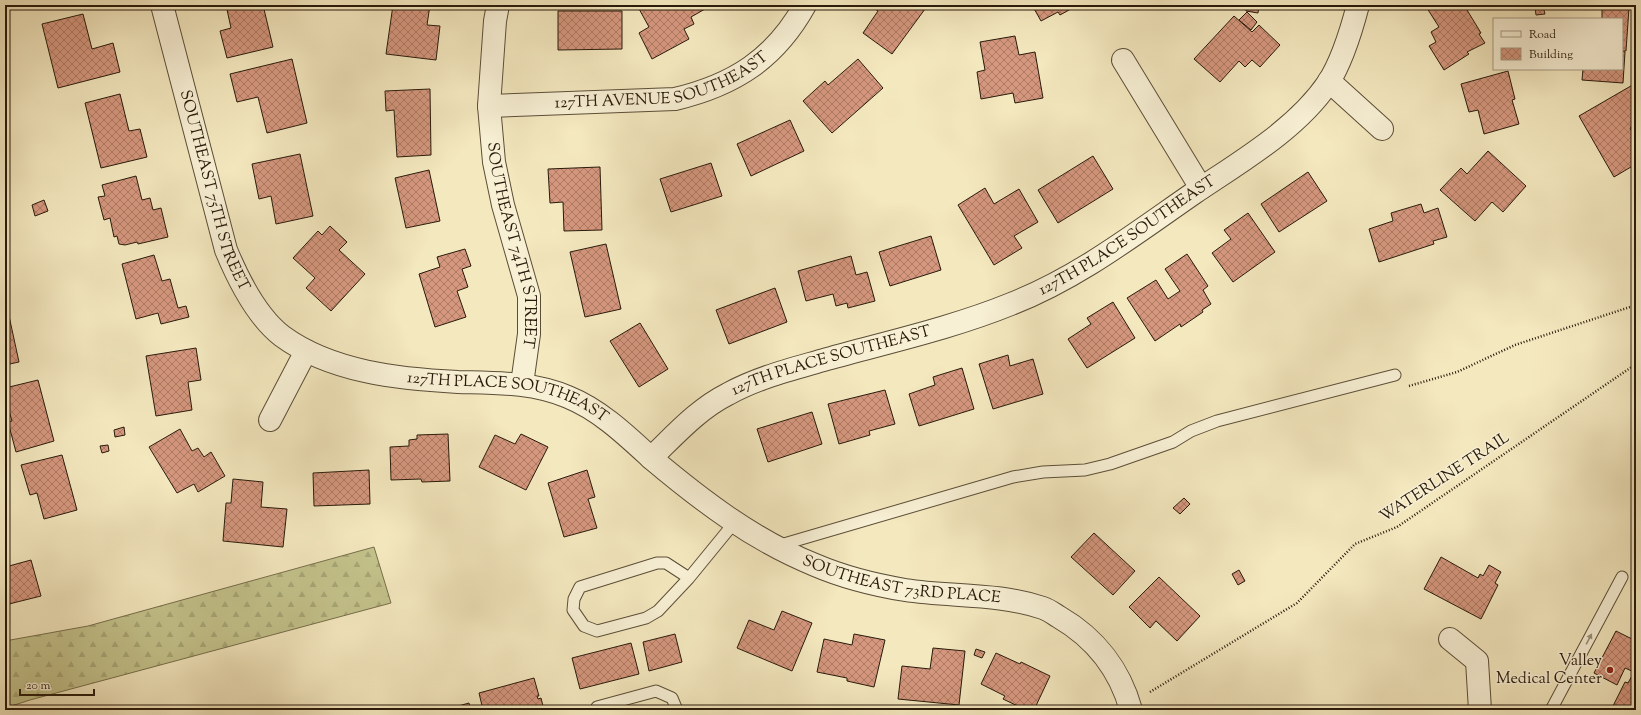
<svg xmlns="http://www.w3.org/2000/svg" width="1641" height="715" viewBox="0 0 1641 715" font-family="'Sorts Mill Goudy',serif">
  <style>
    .forest { fill: url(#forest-firs); stroke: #766e4b }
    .building { fill: url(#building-cross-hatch); stroke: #281a0a }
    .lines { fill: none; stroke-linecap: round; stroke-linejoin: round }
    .lane-casing { stroke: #5b4e37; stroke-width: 13 }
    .street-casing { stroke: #5b4e37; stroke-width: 24 }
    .path { stroke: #281a0a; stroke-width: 2.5; stroke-dasharray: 1 2; stroke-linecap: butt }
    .lane { stroke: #f8f0d5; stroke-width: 11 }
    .street { stroke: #f8f0d5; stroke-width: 22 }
    .oneway { fill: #9a907a }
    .poi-dot { fill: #8f2418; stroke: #f8f0d5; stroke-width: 1.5 }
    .labels { text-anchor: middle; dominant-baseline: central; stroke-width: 3; stroke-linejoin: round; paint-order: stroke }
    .street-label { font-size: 16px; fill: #281a0a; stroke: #f8f0d5 }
    .poi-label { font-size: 16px; fill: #281a0a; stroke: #f8f0d5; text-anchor: end }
  </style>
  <defs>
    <pattern id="forest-firs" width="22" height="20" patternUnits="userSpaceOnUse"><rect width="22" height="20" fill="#c4c38c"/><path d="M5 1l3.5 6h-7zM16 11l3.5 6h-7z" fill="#a8a777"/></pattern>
    <pattern id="building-cross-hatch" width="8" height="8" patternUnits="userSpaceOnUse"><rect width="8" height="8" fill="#d5977e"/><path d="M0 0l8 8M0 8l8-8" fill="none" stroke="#ad7a65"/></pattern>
  </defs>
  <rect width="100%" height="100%" fill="#f4e8bf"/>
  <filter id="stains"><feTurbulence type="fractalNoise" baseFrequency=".005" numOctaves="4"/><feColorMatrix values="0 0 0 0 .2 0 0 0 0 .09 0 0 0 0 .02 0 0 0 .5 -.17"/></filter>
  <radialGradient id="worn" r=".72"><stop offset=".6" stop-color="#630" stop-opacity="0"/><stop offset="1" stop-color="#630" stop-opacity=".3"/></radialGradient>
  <!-- forest -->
  <path class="forest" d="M374 547 391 603 30 700 5 708V641L88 626Z"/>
  <!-- building -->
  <path class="building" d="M226 5H263L273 47 227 58 220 31 231 28Z
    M393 5H430L427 25 440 26 436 60 386 54Z
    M641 5H712L691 17 694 24 684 29 689 39 652 59 639 33 649 27 638 7Z
    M872 5H920L925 9 892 54 863 33 878 11 871 6Z
    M1032 5H1078L1060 15 1058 12 1041 21Z
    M1247 5H1259L1258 13 1246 11Z
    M1425 5H1464L1481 33 1479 34 1485 43 1467 52 1469 54 1444 70 1429 46 1436 42 1431 32 1439 27Z
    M1543 6 1545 14 1536 15 1535 7Z
    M1602 6 1629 8 1626 51H1622L1625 52 1623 83 1582 80 1583 69H1622V19H1602Z
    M558 11H622V49L558 50Z
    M1247 12 1257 22 1251 30 1239 20Z
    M83 14 92 49 113 43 120 72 58 88 42 24Z
    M1234 16 1252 32 1259 25 1280 45 1260 67 1252 60 1245 67 1239 61 1220 82 1194 59Z
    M1015 36 1019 55 1035 52 1043 98 1015 103 1013 93 981 99 977 72 985 70 980 42Z
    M292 59 307 123 267 133 258 97 237 102 230 74Z
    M858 59 883 88 832 133 803 101 825 81 828 85Z
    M1508 71 1515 99 1512 100 1519 124 1484 134 1478 110 1469 112 1461 84Z
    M1636 83V125L1630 128 1636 139V164L1614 177 1579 116Z
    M430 89 431 155 397 157 394 110 386 111 385 91Z
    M120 94 129 131 140 129 147 157 101 168 85 103Z
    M790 120 804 151 751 176 737 144Z
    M1488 151 1526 186 1503 212 1492 202 1475 221 1440 190 1461 168 1467 174Z
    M300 154 313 216 276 224 271 196 259 199 252 164Z
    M1093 156 1113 189 1058 223 1038 190Z
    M711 163 722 196 671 212 660 179Z
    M600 167 602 230 564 231 563 202 550 203 548 169Z
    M429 170 440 221 406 228 395 178Z
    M1308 172 1327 201 1279 232 1261 204Z
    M136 176 142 200 150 198 153 210 161 208 168 237 138 244 137 242 125 245 119 244 117 236 114 237 110 218 104 220 98 197 105 196 102 185Z
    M985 188 994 204 1019 189 1038 222 1014 236 1022 248 994 265 958 205Z
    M44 200 48 211 35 216 32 205Z
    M1421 204 1424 213 1438 208 1447 237 1433 241 1434 244 1379 262 1369 229 1393 221 1391 213Z
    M1248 213 1275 252 1233 282 1212 253 1231 239 1224 230Z
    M330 226 347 242 339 250 365 274 331 311 306 288 315 278 293 258 318 231 322 235Z
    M931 236 941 270 890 286 879 252Z
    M606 244 621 309 585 317 570 252Z
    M465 249 471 266 462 269 468 287 457 291 466 317 435 327 419 274 440 267 437 257Z
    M1187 254 1208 286 1203 290 1211 304 1202 310 1203 312 1181 327 1180 324 1155 341 1127 298 1156 280 1168 299 1180 291 1165 269Z
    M154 255 162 281 170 279 178 308 186 306 189 317 161 324 158 313 136 319 122 264Z
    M851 256 856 275 867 272 875 301 848 308 847 303 836 306 833 294 806 301 798 271Z
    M775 288 787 322 729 344 716 310Z
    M6 302 19 362 5 365V303Z
    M1113 302 1135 338 1087 368 1068 339 1091 324 1087 318Z
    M640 323 668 369 639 387 610 341Z
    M196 348 201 380 188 382 192 410 156 416 146 356Z
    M1008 355 1010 366 1033 359 1043 394 993 409 979 364Z
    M962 368 974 409 919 426 909 394 935 385 933 377Z
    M38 380 54 441 16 452 8 422 12 421 5 397V388Z
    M885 390 895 424 869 431 870 435 839 444 828 404Z
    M812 412 822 444 768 462 757 429Z
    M124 427 125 435 115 437 114 430Z
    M180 429 192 451 198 448 204 457 211 452 225 476 198 492 194 484 177 493 149 447Z
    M448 434 450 481 422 482 421 479 391 480 390 447 409 446V440L417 439V435Z
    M521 434 548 447 526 490 479 467 495 435 515 444Z
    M108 445 109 451 102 453 100 446Z
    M62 455 77 510 44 519 37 493 30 495 21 465Z
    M369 470 370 504 314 506 313 473Z
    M587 470 595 497 588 499 597 528 564 537 548 483Z
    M233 479 263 482 261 507 287 509 283 547 223 541 226 503H231Z
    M1184 498 1190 504 1180 514 1173 508Z
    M1094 533 1135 571 1113 595 1071 557Z
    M5 555 9 566 31 560 41 596 5 605Z
    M1441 557 1478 578 1480 574 1483 576 1489 565 1501 572 1495 583 1498 585 1481 619 1424 589Z
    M1239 570 1245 581 1238 585 1232 574Z
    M1159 577 1200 616 1177 641 1156 621 1150 628 1129 607Z
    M782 611 812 623 792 671 737 648 749 620 774 630Z
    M1616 631 1636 641V710H1611L1625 682 1628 683 1634 672 1625 668 1617 685 1594 673Z
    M675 634 682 662 649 671 643 642Z
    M854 634 885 640 874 687 847 681V678L817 672 824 639 852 645Z
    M631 643 639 674 580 689 572 658Z
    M933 648 965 651 959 705 898 699 902 666 930 669Z
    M976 649 985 652 982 658 974 655Z
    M996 653 1020 664 1021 662 1050 676 1034 710H1026L1003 699 1005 696 981 684Z
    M534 678 539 696H537L538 699 541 698 544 710H483L479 693Z
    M469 703 471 710H444Z"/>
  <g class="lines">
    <defs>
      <path id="lane" d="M777 546 1013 477 1043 472 1085 470 1110 464 1173 442 1191 431 1217 421 1395 375
        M689 578 666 563H657L580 587 574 599 573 610 584 626 597 631 646 618 658 611 689 578 734 523
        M597 707 656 691 672 698 677 710
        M1551 710 1622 577"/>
      <g id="street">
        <path id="s1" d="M162 5 226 250C238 279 256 316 282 336 331 372 399 379 458 382 496 383 533 382 568 397 600 410 626 435 651 458 675 435 698 409 728 394 759 377 793 369 827 359 888 342 952 328 1011 304 1078 278 1136 233 1194 193 1240 162 1297 129 1328 83 1341 63 1352 28 1358 5"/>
        <path id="s2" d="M498 5 495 21 489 106 494 162 503 205 529 296V334L522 384"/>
        <path d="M1123 60 1201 188"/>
        <path d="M1329 81 1382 129"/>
        <path id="s3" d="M489 106 675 99C734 85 775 59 805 5"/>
        <path d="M270 420 306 351"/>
        <path id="s4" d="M651 458C701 500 753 540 815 565 843 577 875 585 905 590 951 597 999 593 1043 608 1049 610 1054 614 1059 617 1095 638 1120 670 1131 710"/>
        <path d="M1450 639 1477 661 1480 710"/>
      </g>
    </defs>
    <!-- lane casing -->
    <use href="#lane" class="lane-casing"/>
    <!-- street casing -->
    <use href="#street" class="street-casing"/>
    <!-- path -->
    <path class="path" d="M1409 386 1457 372 1515 345 1636 305
      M1150 692 1297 603 1355 544 1397 527 1636 364"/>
    <!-- lane -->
    <use href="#lane" class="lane"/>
    <!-- street -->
    <use href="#street" class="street"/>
  </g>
  <!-- one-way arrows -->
  <defs><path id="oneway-solid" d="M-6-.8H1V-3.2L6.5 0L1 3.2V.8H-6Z"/></defs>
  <use class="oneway" href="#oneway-solid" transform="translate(1589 639) rotate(-62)"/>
  <!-- markers -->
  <circle class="poi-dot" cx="1610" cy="670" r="4"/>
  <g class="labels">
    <!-- street labels -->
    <g class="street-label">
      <text stroke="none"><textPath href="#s3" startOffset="177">127TH AVENUE SOUTHEAST</textPath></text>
      <text stroke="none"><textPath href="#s1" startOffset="193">SOUTHEAST 75TH STREET</textPath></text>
      <text stroke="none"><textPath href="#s1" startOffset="1290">127TH PLACE SOUTHEAST</textPath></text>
      <text stroke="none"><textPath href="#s2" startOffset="243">SOUTHEAST 74TH STREET</textPath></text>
      <text stroke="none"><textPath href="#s1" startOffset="966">127TH PLACE SOUTHEAST</textPath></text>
      <text stroke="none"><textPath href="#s1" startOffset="594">127TH PLACE SOUTHEAST</textPath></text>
      <text transform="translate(1445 478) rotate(-33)">WATERLINE TRAIL</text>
      <text stroke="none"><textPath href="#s4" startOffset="285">SOUTHEAST 73RD PLACE</textPath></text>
    </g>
    <!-- poi labels -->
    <g class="poi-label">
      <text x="1602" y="661">Valley<tspan x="1602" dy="18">Medical Center</tspan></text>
    </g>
  </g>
  <!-- margin -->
  <rect width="1641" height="715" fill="none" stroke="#f4e8bf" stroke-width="20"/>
  <rect x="6" y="6" width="1629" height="703" fill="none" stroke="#281a0a" stroke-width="2"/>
  <rect x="10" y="10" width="1621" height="695" fill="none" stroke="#281a0a"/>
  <!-- legend -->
  <rect x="1493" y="18" width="130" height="52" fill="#f8f0d5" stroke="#a59a84"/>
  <rect x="1501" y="31" width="20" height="6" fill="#f8f0d5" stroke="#a59a84"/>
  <text x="1529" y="38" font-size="12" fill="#281a0a">Road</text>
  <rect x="1501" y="48" width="20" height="12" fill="url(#building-cross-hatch)" stroke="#a59a84"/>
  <text x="1529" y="58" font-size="12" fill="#281a0a">Building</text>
  <!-- scale -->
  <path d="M20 689v6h74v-6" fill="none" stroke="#281a0a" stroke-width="2"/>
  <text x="26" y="689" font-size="12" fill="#281a0a" stroke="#f8f0d5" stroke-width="3" paint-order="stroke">20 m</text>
  <rect width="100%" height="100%" filter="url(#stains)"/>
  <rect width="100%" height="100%" fill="url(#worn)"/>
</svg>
